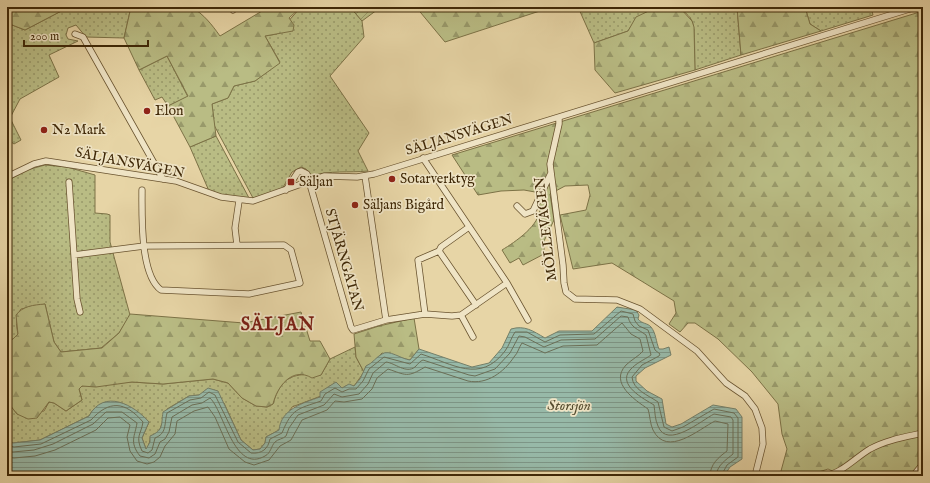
<svg xmlns="http://www.w3.org/2000/svg" width="930" height="483" viewBox="0 0 930 483" font-family="'IM FELL English',serif">
  <style>
    .grass { fill: url(#grass-dots); stroke: #7c7246 }
    .forest { fill: url(#forest-firs); stroke: #7c7246 }
    .garden { fill: url(#garden-furrows); stroke: #7c7246 }
    .water { fill: url(#water-rules); stroke: #747f68 }
    .lines { fill: none; stroke-linecap: round; stroke-linejoin: round }
    .shore { stroke: #6b7058; stroke-width: 1 }
    .minor-casing { stroke: #69532f; stroke-width: 7 }
    .minor { stroke: #efe4c5; stroke-width: 5.5 }
    .poi-dot { fill: #8f2418; stroke: #efe4c5; stroke-width: 1.5 }
    .labels { text-anchor: middle; dominant-baseline: central; stroke-width: 3.5; stroke-linejoin: round; paint-order: stroke }
    .poi-label { font-size: 14px; fill: #3f2807; stroke: #efe4c5; text-anchor: start }
    .street-label { font-size: 14px; fill: #3f2807; stroke: #efe4c5 }
    .water-label { font-size: 15px; font-style: italic; fill: #554c2f; stroke: #efe4c5 }
    .district-label { font-size: 18px; font-weight: bold; letter-spacing: 1px; fill: #7a1f14; stroke: #efe4c5 }
  </style>
  <defs>
    <pattern id="grass-dots" width="8" height="8" patternUnits="userSpaceOnUse"><rect width="8" height="8" fill="#b9bc84"/><path d="M2 2h.1M6 6h.1" fill="none" stroke="#98996a" stroke-width="1.8" stroke-linecap="round"/></pattern>
    <pattern id="forest-firs" width="22" height="20" patternUnits="userSpaceOnUse"><rect width="22" height="20" fill="#b9bc84"/><path d="M5 1l3.5 6h-7zM16 11l3.5 6h-7z" fill="#98996a"/></pattern>
    <pattern id="garden-furrows" width="10" height="10" patternUnits="userSpaceOnUse"><rect width="10" height="10" fill="#b9bc84"/><path d="M-1 1l2-2M0 10L10 0M9 11l2-2" fill="none" stroke="#98996a"/></pattern>
    <pattern id="water-rules" width="6" height="5" patternUnits="userSpaceOnUse"><rect width="6" height="5" fill="#97b9a8"/><path d="M0 2.5h6" fill="none" stroke="#7d9687"/></pattern>
  </defs>
  <rect width="100%" height="100%" fill="#e7d5a6"/>
  <filter id="stains"><feTurbulence type="fractalNoise" baseFrequency=".005" numOctaves="4"/><feColorMatrix values="0 0 0 0 .2 0 0 0 0 .09 0 0 0 0 .02 0 0 0 .5 -.17"/></filter>
  <radialGradient id="worn" r=".72"><stop offset=".6" stop-color="#630" stop-opacity="0"/><stop offset="1" stop-color="#630" stop-opacity=".3"/></radialGradient>
  <!-- grass -->
  <path class="grass" d="M69 7H131L124 38 86 37 76 25 68 28 66 35 68 39 78 41 49 55 59 77 20 99 10 118 21 140 14 144 7 139V23L25 30Z
    M301 7H350L362 21 364 37 330 76 369 133 358 151 368 171C349 173 330 170 312 176L306 169 301 167 292 172 282 189 253 198 214 125 212 104 228 98 234 86 255 81 280 62 265 36 277 34Z
    M578 7H664C650 9 635 18 628 31L594 43Z
    M679 7H737L741 55 695 70C694 58 696 30 692 21 690 16 683 11 679 7Z
    M805 7H871L873 15 821 31 810 24Z
    M167 56 188 97 168 106 162 97 155 100 139 70Z
    M216 136 249 198H232L209 191 190 147Z
    M45 165 67 167 95 175V213L107 214 110 215V242L130 315 119 333 101 348 61 352 54 342 45 304 21 309C15 317 16 324 18 334L13 339 7 342V181L27 170Z
    M355 347 356 357 364 372 354 386 342 388 292 407 279 430 266 437 265 443 260 449 253 450 241 440 224 403 199 395 189 396 167 409 159 432 151 436 148 448 146 449 142 438 149 422 92 411 89 416 40 440 13 443 7 441V401L17 414 44 411 49 402 54 403 66 411 82 400 79 389 82 386 132 382 163 384 213 379 228 383 242 398 256 406 267 407 273 404C281 375 295 373 321 375L330 359Z"/>
  <!-- forest -->
  <path class="forest" d="M7 7H69L25 30 7 23Z
    M131 7H191C204 14 212 25 220 36L262 11 259 7H301L289 18 294 25 293 31 265 36 280 63 255 81 234 86 228 98 212 104 216 136 190 147 168 106 188 96 167 56 139 70 124 38Z
    M416 7H552L445 42Z
    M679 7 692 21 694 27 695 70 615 93 595 70 594 43 628 31 636 17 655 8Z
    M737 7H805L810 24 821 31 741 55Z
    M923 11V476H840L839 474 828 469 806 476H782L781 471 787 449 782 434 778 404 752 372 718 339 695 323H688L680 332 669 324 676 313 674 301 612 263 573 269 560 215 586 210 590 195 588 185 565 186 550 194 554 220 544 241V254L523 265 519 258 510 263 502 250C515 242 541 225 540 207 540 202 536 196 535 192L524 190 501 191 478 195 452 155Z
    M45 304 54 342 61 352 102 348 119 333 130 314 244 323 301 312 310 341H320L330 359 321 375 312 378C292 366 277 387 273 404L267 407 256 406 242 398 228 383 213 379 163 384 132 382 96 387 82 386 79 389 82 400 66 411 54 403 49 402 37 418 28 419 17 414 7 401V342L13 339 18 334 16 315C23 306 33 305 45 304Z
    M414 318 419 349 410 360 382 353 371 364 366 366 364 372 356 357 354 334 379 326Z"/>
  <!-- garden -->
  <path class="garden" d="M350 7H381L362 21Z"/>
  <!-- water -->
  <path class="water" d="M617 307 636 310 639 315 638 319C642 324 648 323 651 327 656 333 656 342 659 349H663L669 347 671 355 645 368 636 376V381L647 391 662 399 666 424 672 427 681 424 713 405 736 409 742 417V459L730 467 724 476H7V441L13 443 40 440 89 416C104 388 134 405 149 422L142 438 146 449 150 442V436C164 430 161 425 163 412L189 396 199 395 208 388 218 391 241 440 253 450 260 449 265 443 266 437 279 430C281 409 303 403 320 397V392L336 382 342 388 349 384 354 386 360 379 366 366C373 363 376 357 382 354 389 349 401 359 410 360L419 349 472 367 489 363 502 348 511 329C525 325 533 331 545 338L559 331H592Z"/>
  <g class="lines">
    <!-- shore -->
    <path class="shore" d="M7 445 14 447 41 444 91 420C109 400 125 401 143 422 141 435 135 436 142 451L148 453 152 450 155 438C167 433 164 425 167 413L190 400 201 398 209 392 215 395 238 442 251 453C262 454 268 449 270 439L282 433C292 408 298 409 321 401L325 394 335 388 342 392 349 389H356L363 381 369 369 384 357 410 364 421 354C453 364 480 384 505 351 509 346 511 338 515 332H527L545 342 560 335 594 334 621 311 633 314 635 321 639 326 648 330 655 350 660 354 659 356 642 365 632 377C633 390 648 395 658 402L664 427 672 431 683 427 714 409 734 413 738 418V457L727 465 721 476
      M7 451 13 452 34 450 53 444 93 424 106 412H122L137 423C135 436 129 442 140 456L149 458 155 454 160 442 165 439 169 432 172 417 192 405 202 403 210 398C224 411 234 474 265 456 271 453 271 446 275 442 278 439 283 439 286 436L289 428 298 415 324 405 334 394 342 397 359 394 368 384 373 373 386 362C395 363 406 374 415 367 418 364 420 361 423 360L469 375 475 376 495 369 510 353 519 336 525 337 544 347 561 340 595 339 621 316 628 317C631 328 638 329 646 335L651 355C644 360 636 363 630 370 617 385 644 399 654 405 655 412 655 420 658 426 667 450 702 420 714 414L731 417 733 420V454C726 460 717 465 716 476
      M7 457 14 458 35 456 55 450 96 430 108 418 120 417 130 425 127 437 130 451 137 461 147 464 154 462 160 457 165 446 175 434 177 421 194 411 208 407 215 417 229 449 245 462 254 465 269 460 280 446 291 440 302 420 327 410 335 401 344 402 362 399 372 389 377 378 388 369C406 375 407 378 425 367L468 381C487 385 504 372 514 357 518 353 519 347 522 343L545 353 563 346 597 345 622 323 631 334 640 339 643 351C639 356 631 360 626 365 609 383 635 400 648 409 650 415 650 424 653 430 667 458 699 429 715 421L728 424 727 451C719 457 710 464 710 476"/>
    <defs>
      <path id="minor" d="M231 7 233 10 236 7
        M75 34 83 37 163 179
        M559 117V124L550 164 563 265 564 283 566 292 575 299 617 300 640 309 697 351 726 383 745 396 755 409 762 428 763 444 756 472 757 476
        M423 158 507 283
        M365 176 386 320
        M7 177 34 164 46 161 176 181 221 197 253 201 324 176 357 177 374 174 916 7
        M69 182 77 299 80 312
        M286 190 298 172 301 171 307 174 351 327 353 330 386 320 425 314 452 316 461 315 507 283 528 320
        M517 206 525 214 533 211 551 173
        M237 245 235 228 239 201
        M439 251 476 305
        M74 255 144 246 284 245 291 250 300 283 249 294 161 290C140 275 142 215 142 190
        M425 314 418 260 439 251 441 247 469 227
        M461 315 473 337
        M825 476C842 473 855 458 870 449 886 440 905 437 923 433
        M913 476 923 464"/>
    </defs>
    <!-- minor casing -->
    <use href="#minor" class="minor-casing"/>
    <!-- minor -->
    <use href="#minor" class="minor"/>
  </g>
  <!-- markers -->
  <g class="poi-dot">
    <circle cx="147" cy="111" r="4"/>
    <circle cx="44" cy="130" r="4"/>
    <circle cx="392" cy="179" r="4"/>
    <rect x="287" y="178" width="8" height="8" rx="2"/>
    <circle cx="355" cy="205" r="4"/>
  </g>
  <g class="labels">
    <!-- poi labels -->
    <g class="poi-label">
      <text x="155" y="111">Elon</text>
      <text x="52" y="130">N2 Mark</text>
      <text x="400" y="179">Sotarverktyg</text>
      <text x="299" y="182">Säljan</text>
      <text x="363" y="205">Säljans Bigård</text>
    </g>
    <!-- street labels -->
    <g class="street-label">
      <text transform="translate(459 135) rotate(-17)">SÄLJANSVÄGEN</text>
      <text transform="translate(130 163) rotate(11)">SÄLJANSVÄGEN</text>
      <text transform="translate(546 229) rotate(-97)">MÖLLEVÄGEN</text>
      <text transform="translate(344 260) rotate(74)">STJÄRNGATAN</text>
    </g>
    <!-- water labels -->
    <g class="water-label">
      <text x="569" y="405">Storsjön</text>
    </g>
    <!-- district labels -->
    <g class="district-label">
      <text x="278" y="325">SÄLJAN</text>
    </g>
  </g>
  <!-- margin -->
  <rect width="930" height="483" fill="none" stroke="#e7d5a6" stroke-width="24"/>
  <rect x="8" y="8" width="914" height="467" fill="none" stroke="#3f2807" stroke-width="2"/>
  <rect x="12" y="12" width="906" height="459" fill="none" stroke="#3f2807"/>
  <!-- scale -->
  <path d="M24 40v6h124v-6" fill="none" stroke="#3f2807" stroke-width="2"/>
  <text x="30" y="40" font-size="12" fill="#3f2807" stroke="#efe4c5" stroke-width="3" paint-order="stroke">200 m</text>
  <rect width="100%" height="100%" filter="url(#stains)"/>
  <rect width="100%" height="100%" fill="url(#worn)"/>
</svg>
